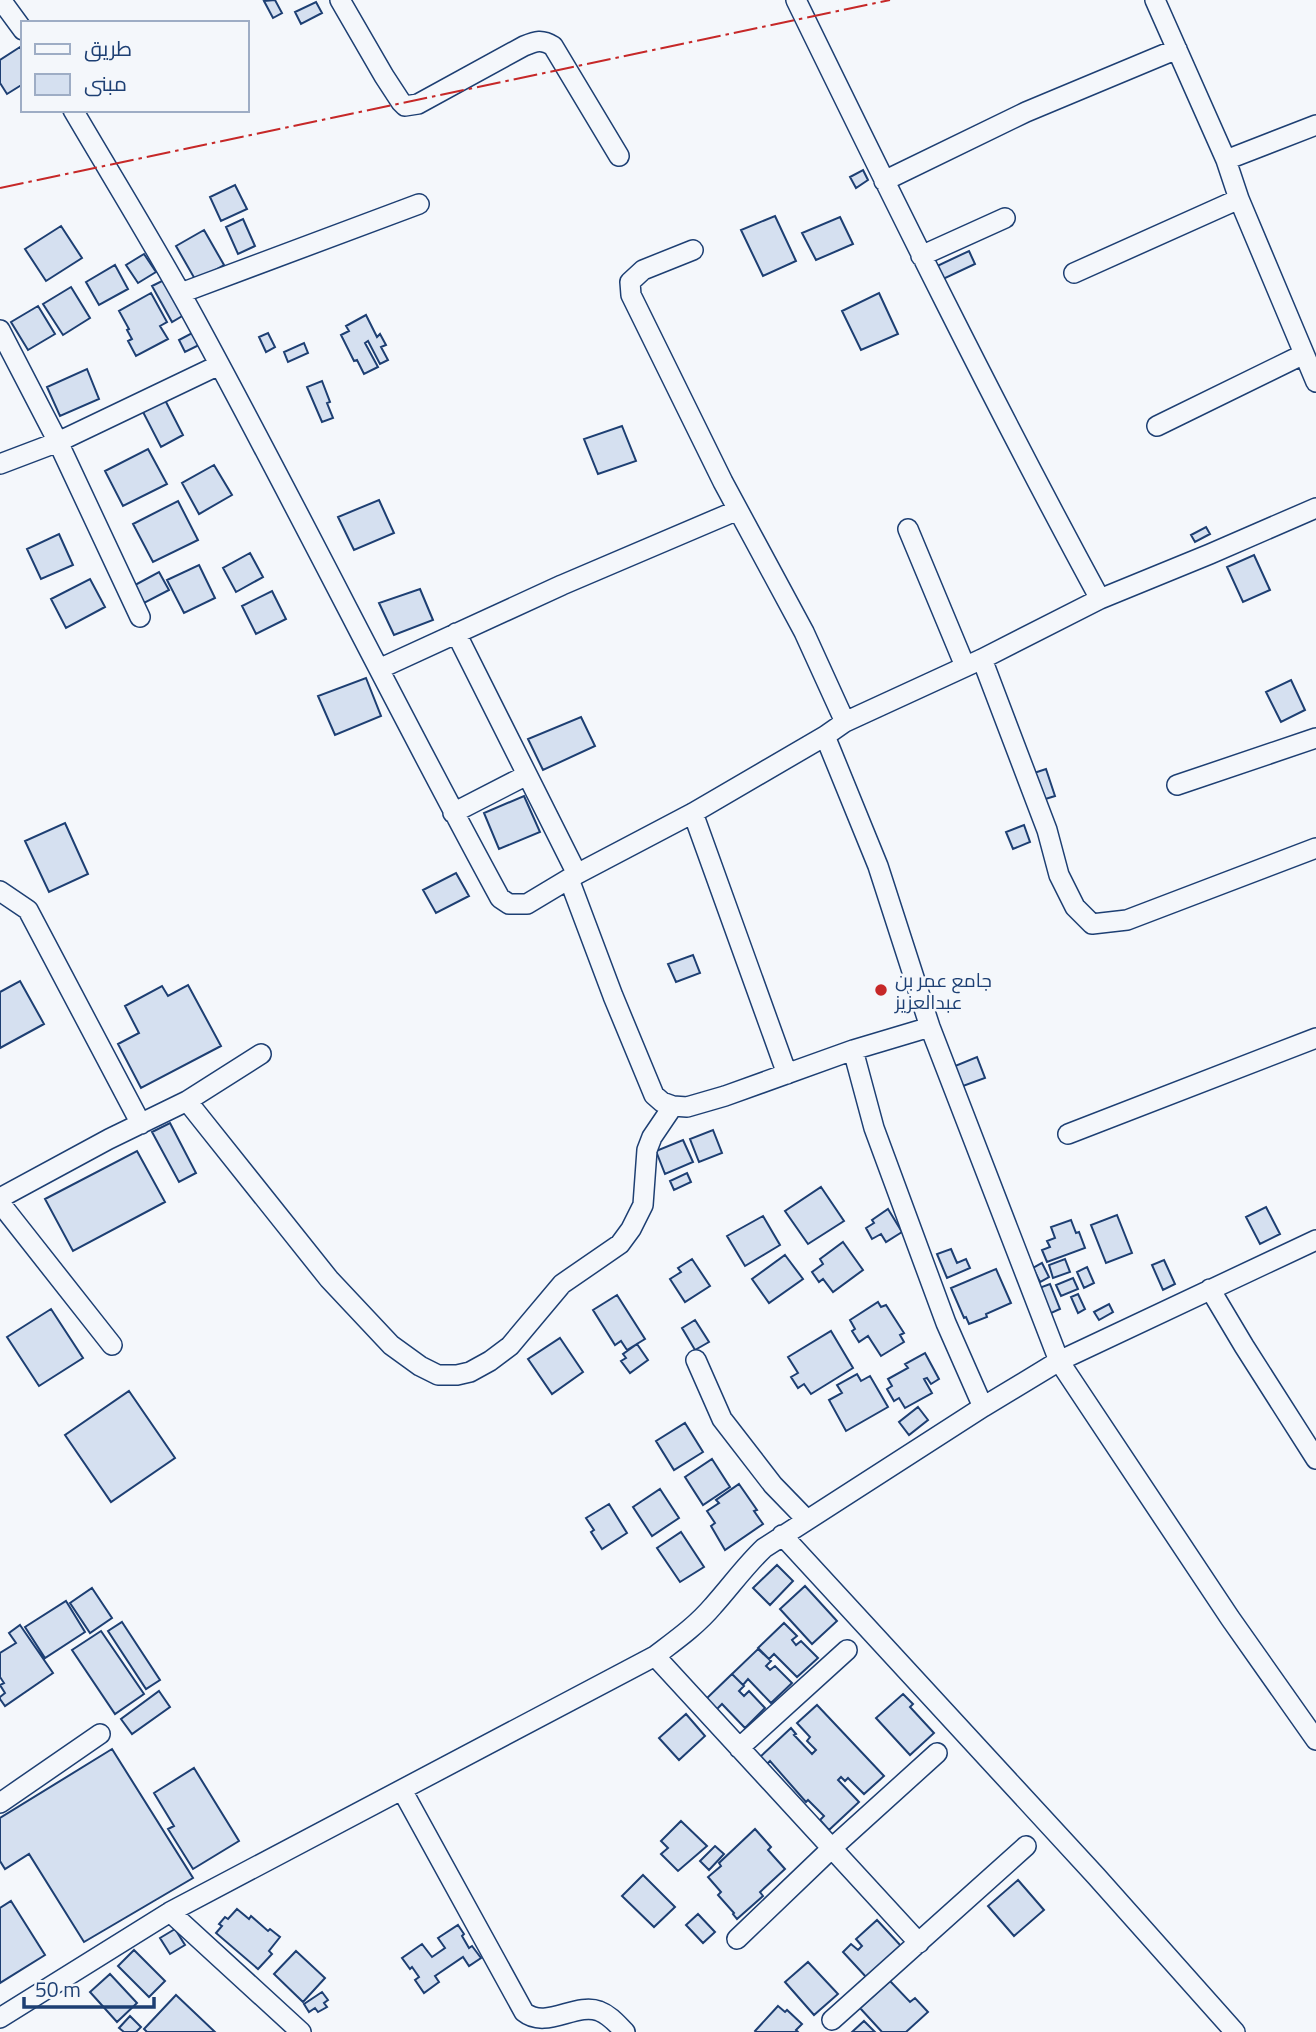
<svg xmlns="http://www.w3.org/2000/svg" width="1316" height="2032" viewBox="0 0 1316 2032" font-family="'Titillium Web',Cairo,sans-serif">
  <style>
    .building { fill: #d5e0f0; stroke: #1d3f73; stroke-width: 2 }
    .lines { fill: none; stroke-linecap: round; stroke-linejoin: round }
    .minor-casing { stroke: #1d3f73; stroke-width: 22 }
    .minor { stroke: #f4f7fb; stroke-width: 19 }
    .power { stroke: #c62828; stroke-width: 2; stroke-dasharray: 24 5 3.5 5; stroke-linecap: butt }
    .poi-dot { fill: #c62828; stroke: #f4f7fb; stroke-width: 2.5 }
    .labels { text-anchor: middle; dominant-baseline: central; stroke-width: 5; stroke-linejoin: round; paint-order: stroke }
    .poi-label { font-size: 19px; fill: #1d3f73; stroke: #f4f7fb; text-anchor: start }
  </style>
  <rect width="100%" height="100%" fill="#f4f7fb"/>
  <!-- building -->
  <path class="building" d="M275 0 282 13 273 18 264 1Z
    M316 2 322 13 301 24 295 12Z
    M20 47 23 51V84L7 94 0 83V60Z
    M863 170 868 180 856 188 850 177Z
    M235 185 247 209 221 221 210 197Z
    M775 216 796 261 763 276 741 230Z
    M840 217 853 244 816 260 802 233Z
    M243 219 255 246 238 254 226 227Z
    M61 226 82 258 46 281 25 249Z
    M204 230 224 265 196 281 176 246Z
    M969 251 975 264 941 280 935 267Z
    M144 254 156 272 138 283 126 265Z
    M115 265 128 289 99 305 86 282Z
    M164 280 184 315 172 322 152 286Z
    M71 287 90 318 63 335 43 304Z
    M151 293 167 322 160 326 168 339 136 356 128 341 132 339 127 330 129 329 119 311Z
    M879 293 898 334 861 350 842 311Z
    M38 306 55 334 28 350 11 322Z
    M366 315 377 337 380 334 386 345 381 347 388 360 380 364 368 341 365 343 378 367 364 374 357 360 354 361 341 335 349 331 346 326Z
    M194 332 201 344 185 352 179 340Z
    M268 333 275 347 266 352 259 337Z
    M304 343 308 353 288 362 284 352Z
    M87 369 99 399 60 416 47 387Z
    M322 381 330 402 327 403 333 418 322 422 307 387Z
    M165 400 183 435 161 447 143 412Z
    M622 426 636 461 598 474 584 439Z
    M148 449 167 484 123 506 105 471Z
    M214 465 232 495 199 514 182 483Z
    M379 500 394 533 354 550 338 517Z
    M178 501 198 540 153 562 133 524Z
    M1206 527 1210 534 1195 542 1191 535Z
    M59 534 73 565 41 579 27 549Z
    M250 553 263 577 236 592 223 568Z
    M1254 555 1270 590 1243 602 1227 567Z
    M199 565 215 598 184 613 167 580Z
    M159 572 169 590 144 603 135 585Z
    M90 579 105 607 66 628 51 599Z
    M420 589 433 620 394 635 379 603Z
    M272 591 286 619 256 634 242 606Z
    M366 678 381 716 335 735 318 696Z
    M1291 680 1305 710 1281 722 1266 692Z
    M581 717 595 746 543 770 528 739Z
    M1046 769 1055 796 1039 801 1031 774Z
    M524 796 540 832 499 849 484 813Z
    M65 823 88 874 49 892 25 841Z
    M1024 825 1030 842 1013 849 1006 832Z
    M456 873 469 896 436 913 423 890Z
    M693 955 700 973 676 982 668 964Z
    M20 981 44 1024 0 1048V992Z
    M188 985 221 1046 141 1088 118 1044 139 1033 125 1006 162 986 168 996Z
    M977 1057 985 1078 963 1086 955 1066Z
    M170 1123 196 1173 179 1182 152 1132Z
    M713 1130 722 1153 699 1162 690 1139Z
    M683 1140 693 1162 665 1174 656 1151Z
    M137 1151 165 1202 73 1251 45 1199Z
    M687 1173 691 1182 674 1190 670 1181Z
    M821 1187 844 1221 808 1244 785 1211Z
    M1266 1207 1280 1234 1260 1244 1246 1217Z
    M888 1209 902 1232 886 1242 881 1234 872 1239 866 1228 874 1223 872 1220Z
    M1117 1215 1132 1253 1106 1263 1091 1225Z
    M763 1216 780 1245 745 1266 727 1236Z
    M1071 1220 1076 1233 1079 1232 1085 1248 1047 1262 1042 1250 1050 1247 1047 1241 1055 1238 1051 1227Z
    M843 1242 863 1270 833 1292 823 1279 819 1282 812 1272 823 1264 820 1259Z
    M951 1249 957 1263 966 1259 970 1268 947 1278 937 1254Z
    M785 1255 803 1279 769 1303 752 1279Z
    M692 1259 710 1286 685 1302 670 1279 681 1272 678 1268Z
    M1065 1259 1070 1272 1053 1278 1049 1265Z
    M1164 1260 1175 1284 1163 1290 1152 1265Z
    M1042 1263 1049 1277 1040 1282 1033 1268Z
    M1087 1267 1094 1283 1084 1288 1077 1272Z
    M996 1269 1011 1303 986 1314 987 1317 969 1324 966 1317 964 1318 951 1288Z
    M1073 1278 1078 1289 1061 1296 1056 1285Z
    M1050 1284 1060 1309 1049 1314 1039 1288Z
    M1078 1294 1085 1309 1078 1313 1071 1297Z
    M617 1295 645 1339 627 1350 621 1341 615 1345 593 1310Z
    M878 1302 881 1307 886 1305 904 1333 900 1335 904 1342 881 1356 868 1336 859 1342 852 1331 855 1329 850 1320Z
    M1109 1304 1113 1312 1099 1320 1094 1312Z
    M51 1309 83 1358 39 1386 7 1337Z
    M695 1320 709 1342 695 1350 682 1328Z
    M831 1331 853 1368 811 1394 804 1384 798 1388 791 1377 798 1373 788 1357Z
    M560 1338 583 1372 552 1394 528 1359Z
    M637 1344 648 1360 630 1373 621 1361 626 1358 623 1354Z
    M925 1353 939 1379 931 1384 927 1378 924 1379 932 1393 905 1408 899 1398 894 1401 887 1389 892 1386 888 1379 908 1368 905 1364Z
    M857 1374 861 1381 870 1376 888 1407 846 1431 829 1400 842 1393 837 1385Z
    M129 1391 175 1458 111 1502 65 1435Z
    M918 1407 928 1420 909 1435 899 1422Z
    M685 1423 703 1452 674 1470 656 1441Z
    M712 1459 730 1487 703 1505 685 1477Z
    M739 1484 757 1510 754 1511 763 1524 725 1550 711 1526 715 1523 707 1511 719 1503 716 1500Z
    M660 1489 679 1518 652 1536 633 1507Z
    M609 1504 627 1533 602 1549 591 1532 594 1530 586 1518Z
    M681 1532 704 1567 680 1582 657 1548Z
    M777 1565 793 1581 770 1605 753 1588Z
    M805 1586 837 1621 812 1644 780 1609Z
    M92 1588 112 1618 90 1633 70 1603Z
    M66 1601 85 1632 45 1658 25 1627Z
    M122 1622 160 1680 146 1689 108 1631Z
    M784 1623 797 1636 792 1640 796 1645 801 1641 818 1658 797 1677 774 1654 769 1659 758 1648Z
    M20 1625 53 1673 5 1706 0 1699V1697L5 1693 0 1685 4 1683 0 1677V1653L16 1643 9 1633Z
    M101 1631 144 1694 115 1714 72 1650Z
    M758 1649 771 1661 766 1666 770 1670 775 1666 792 1683 771 1703 748 1679 743 1685 732 1674Z
    M732 1674 744 1686 739 1691 744 1696 749 1691 765 1708 745 1728 722 1704 716 1710 706 1699Z
    M159 1691 170 1707 132 1734 121 1719Z
    M903 1694 913 1704 910 1707 934 1733 910 1755 876 1718Z
    M817 1705 884 1776 864 1794 848 1778 845 1781 841 1777 838 1780 859 1802 829 1830 820 1820 824 1816 808 1800 806 1802 770 1761 767 1764 760 1757 791 1728 796 1734 794 1735 812 1754 816 1750 807 1741 810 1737 797 1723Z
    M686 1714 705 1736 679 1760 659 1738Z
    M112 1749 193 1878 84 1942 29 1854 5 1869 0 1861V1818Z
    M194 1768 239 1841 193 1869 168 1829 174 1826 154 1793Z
    M681 1821 707 1846 678 1871 661 1854 668 1848 661 1841Z
    M755 1829 771 1847 768 1850 785 1869 760 1892 763 1896 737 1919 733 1914 734 1913 718 1895 721 1892 708 1877 721 1866 719 1863Z
    M715 1846 724 1854 709 1870 700 1861Z
    M643 1875 675 1907 654 1927 622 1896Z
    M1018 1880 1044 1910 1014 1936 988 1906Z
    M11 1901 45 1955 0 1983V1908Z
    M237 1909 249 1919 251 1916 268 1931 270 1929 280 1937 269 1951 272 1954 258 1969 216 1933 222 1926 219 1924 225 1917 228 1919Z
    M698 1914 715 1932 703 1943 686 1925Z
    M877 1920 901 1946 867 1978 843 1952 851 1944 858 1950 862 1946 856 1939Z
    M458 1925 464 1934 462 1936 469 1948 472 1946 481 1958 469 1966 463 1957 435 1976 439 1982 424 1993 415 1980 419 1977 412 1967 410 1969 402 1958 422 1944 432 1957 445 1948 438 1938Z
    M175 1929 185 1945 170 1954 160 1938Z
    M134 1950 165 1981 149 1997 118 1966Z
    M296 1951 325 1978 303 2002 274 1974Z
    M808 1962 838 1994 814 2015 785 1982Z
    M110 1974 137 2003 117 2022 90 1992Z
    M890 1981 910 2002 915 1998 928 2012 906 2032H882L860 2008Z
    M322 1992 328 2000 324 2003 327 2007 318 2012 315 2008 309 2012 304 2004Z
    M176 1995 215 2032H147L144 2029Z
    M778 2006 785 2012 787 2010 802 2024 796 2030 798 2032H756L755 2031Z
    M130 2016 141 2027 136 2032H124L119 2028Z
    M864 2021 875 2032H852Z"/>
  <g class="lines">
    <defs>
      <path id="minor" d="M1 0 23 30
        M340 0 384 76 401 102 405 106 418 104 524 46C536 41 542 39 553 46L619 156
        M796 0C894 201 993 402 1100 599
        M1155 0 1226 160 1239 199 1316 382
        M73 110C114 180 157 249 196 321 300 512 396 707 500 898L509 904H527L577 874 693 813 825 736 845 722 982 659 1100 599 1210 554 1316 508
        M1226 160 1316 125
        M884 181 1026 112 1177 49
        M693 250 643 270 630 282 631 295 723 482 804 632 845 722
        M921 256 1005 218
        M1074 273 1239 199
        M181 293 419 204
        M0 330 58 442 140 617
        M1157 426 1304 354
        M0 464 58 442 219 365
        M908 529 965 666
        M456 633 577 874
        M982 659 1047 830 1059 875 1075 907 1092 924 1127 920 1316 848
        M379 669 562 585 738 510
        M825 736 878 866 930 1027 1059 1361 1230 1618 1316 1740
        M1177 785 1316 738
        M453 813 527 775
        M693 813 787 1074
        M569 879 613 996 654 1095 662 1102 673 1106 687 1107 725 1096 853 1050 930 1027
        M0 891 28 910 141 1124
        M853 1050 874 1128 946 1323 983 1407
        M187 1101 329 1279 391 1345 420 1366 438 1375H457L470 1372 490 1361 510 1346 562 1284 620 1244 631 1229 643 1205 647 1150 652 1137 673 1106
        M1068 1134 1316 1038
        M0 1198 109 1139 187 1101 261 1054
        M0 1203 112 1345
        M1210 1289 1244 1346 1316 1459
        M696 1360 722 1419 773 1485 807 1520
        M782 1535 1096 1876 1235 2032
        M655 1656 919 1943
        M739 1748 847 1650
        M402 1790 524 2012C546 2030 576 2002 599 2011 610 2015 618 2025 625 2032
        M0 1803 100 1734
        M170 1912 301 2032
        M737 1939 832 1848 937 1753
        M0 2018 170 1912 655 1656C676 1640 696 1626 713 1606 731 1586 745 1566 764 1548L983 1407 1059 1361 1316 1240
        M832 2020 1026 1846"/>
    </defs>
    <!-- minor casing -->
    <use href="#minor" class="minor-casing"/>
    <!-- minor -->
    <use href="#minor" class="minor"/>
    <!-- power -->
    <path class="power" d="M0 188 890 0"/>
  </g>
  <!-- markers -->
  <circle class="poi-dot" cx="881" cy="990" r="7"/>
  <g class="labels">
    <!-- poi labels -->
    <g class="poi-label">
      <text x="895" y="979">جامع عمر بن<tspan x="895" dy="22">عبدالعزيز</tspan></text>
    </g>
  </g>
  <!-- legend -->
  <rect x="21" y="21" width="228" height="91" fill="#f4f7fb" stroke="#9eadc5" stroke-width="2"/>
  <rect x="35" y="44" width="35" height="10" fill="#f4f7fb" stroke="#9eadc5" stroke-width="2"/>
  <text x="84" y="56" font-size="21" fill="#1d3f73">طريق</text>
  <rect x="35" y="74" width="35" height="21" fill="#d5e0f0" stroke="#9eadc5" stroke-width="2"/>
  <text x="84" y="91" font-size="21" fill="#1d3f73">مبنى</text>
  <!-- scale -->
  <path d="M24 1997v10h130v-10" fill="none" stroke="#1d3f73" stroke-width="3.5"/>
  <text x="35" y="1997" font-size="21" fill="#1d3f73" stroke="#f4f7fb" stroke-width="5" paint-order="stroke">50 m</text>
</svg>
